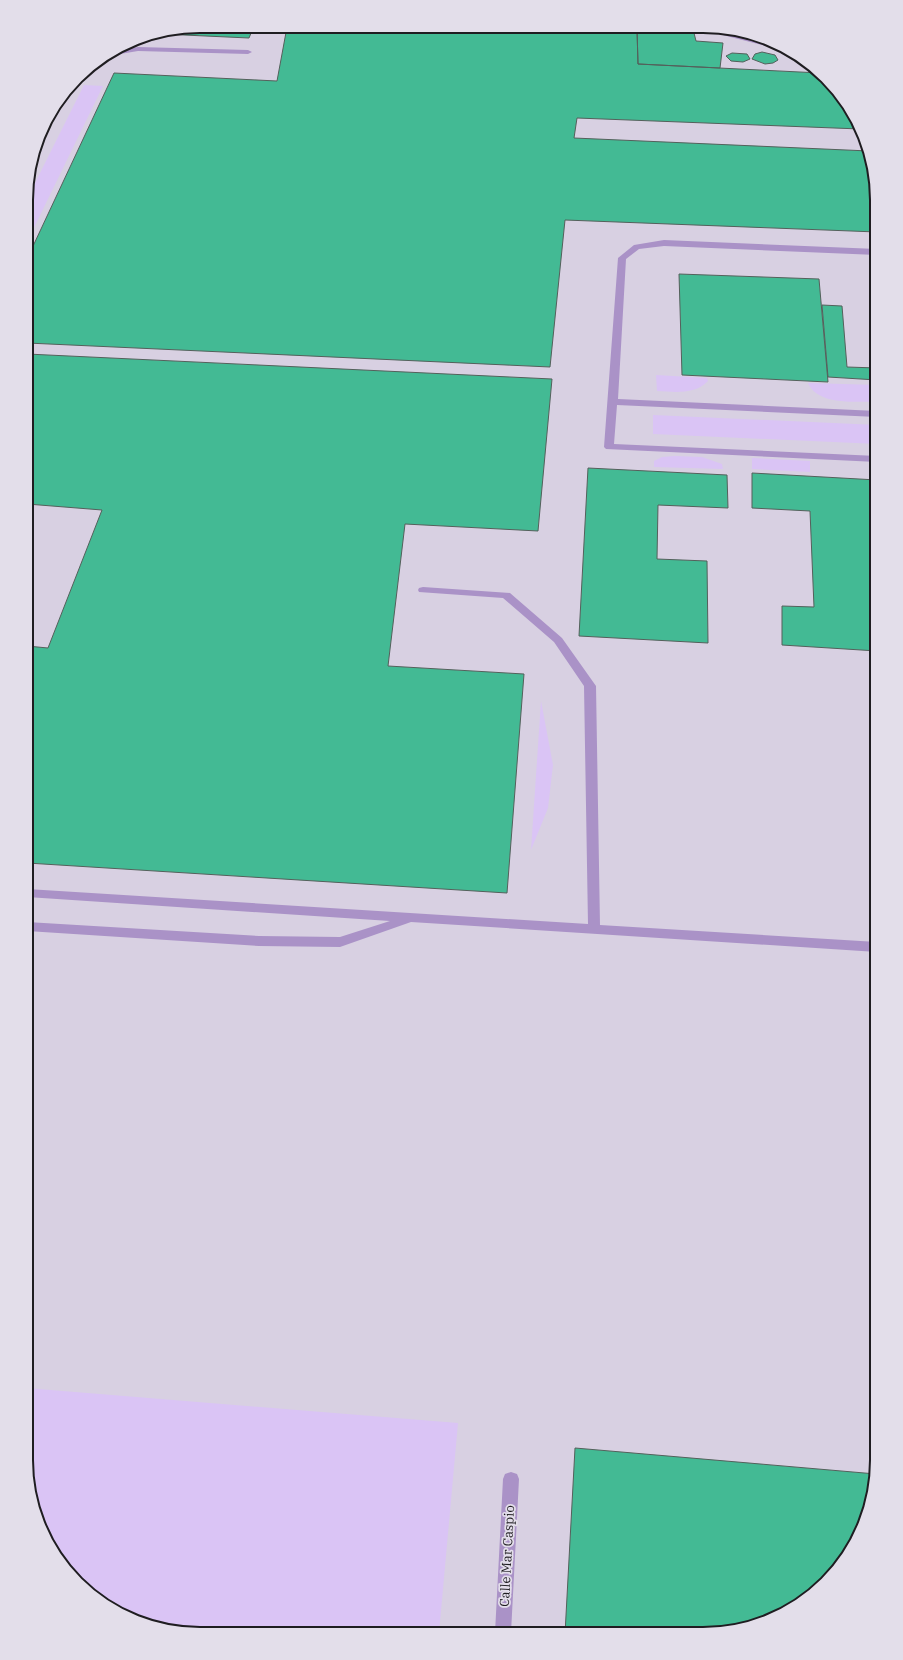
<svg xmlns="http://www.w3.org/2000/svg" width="903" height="1660" viewBox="0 0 903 1660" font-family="'IBM Plex Serif',serif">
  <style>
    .built { fill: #d8d0e2 }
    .green { fill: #dac4f5 }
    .building { fill: #43ba94; stroke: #54605b }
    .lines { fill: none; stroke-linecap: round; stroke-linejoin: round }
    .minor { fill: #aa92c7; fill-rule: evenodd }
    .labels { text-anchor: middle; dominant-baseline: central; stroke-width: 3.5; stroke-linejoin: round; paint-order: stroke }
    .near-street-label { font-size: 13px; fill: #1f1d21; stroke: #e3deea }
    .rim { fill: none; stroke: #1f1d21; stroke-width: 2 }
  </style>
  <rect width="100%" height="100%" fill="#e3deea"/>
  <!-- built -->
  <path class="built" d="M200 26 736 29 780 44 817 69 847 103 868 144 877 200V1471L864 1526 703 1634 177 1632 133 1621 94 1598 35 1516 26 1460 27 178 44 123 85 69 134 39Z"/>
  <!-- green -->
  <path class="green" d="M84 85 103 86 27 242V199Z
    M656 375 707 378 708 381C695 395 674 392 657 391Z
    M808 383 877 385V402C856 401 818 406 808 383Z
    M653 415 877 425V444L653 434Z
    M675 456 702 457 722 464 723 469 654 467V461L662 457Z
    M752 458 810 461V472L752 469Z
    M541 701 553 765 548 808 531 850Z
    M26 1388 458 1423 439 1633 177 1632 133 1621 94 1598 56 1557 35 1516 26 1460Z"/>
  <!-- building -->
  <path class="building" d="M200 26H254L249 38 162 34Z
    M287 27 637 29 638 64 820 73 847 103 860 129 577 118 574 138 869 151 877 200V232L565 220 550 367 27 343V259L114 73 277 81Z
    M637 29H674L694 33 696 41 723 43 720 68 638 64Z
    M762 52 775 55 778 60 773 63 765 64 752 59 755 54Z
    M732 53 747 54 750 59 743 62 731 61 726 56Z
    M679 274 819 279 828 382 682 375Z
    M822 305 842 306 847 367 877 368V380L828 377Z
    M27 354 552 379 538 531 405 524 388 666 524 674 507 893 27 863V646L48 648 102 510 27 504Z
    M588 468 727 475 728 508 658 505 657 559 707 561 708 643 579 636Z
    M752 473 877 480V651L782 645V606L814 607 810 511 752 508Z
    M575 1448 876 1474 864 1526 841 1566 809 1598 759 1625 703 1634H565Z"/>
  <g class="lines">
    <!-- minor -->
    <path class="minor" d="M699 29H712L785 48 793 53Z
      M138 47 248 50 252 52 248 54 138 51 108 56 115 51Z
      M664 240 877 249V255L664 246 639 249 626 259 618 399 877 411V417L617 405 614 444 877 456V462L606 449 604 447 618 258 634 245Z
      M423 587 510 593 562 638 596 686 600 925 877 942V952L411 922 340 947 259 946 27 931V922L259 936 340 937 390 921 27 897V889L588 924 584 686 554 642 503 598 419 592 418 590 419 588Z
      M511 1472 517 1474 519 1479 511 1633H495L503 1479 505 1474Z"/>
  </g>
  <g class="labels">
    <!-- near-street labels -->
    <g class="near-street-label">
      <text transform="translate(507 1556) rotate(-87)">Calle Mar Caspio</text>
    </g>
  </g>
  <!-- crop -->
  <path d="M0 0H903V1660H0ZM200 33H703A167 167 0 0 1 870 200V1460A167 167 0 0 1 703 1627H200A167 167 0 0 1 33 1460V200A167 167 0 0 1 200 33Z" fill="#e3deea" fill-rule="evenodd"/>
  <path class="rim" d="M200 33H703A167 167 0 0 1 870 200V1460A167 167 0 0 1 703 1627H200A167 167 0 0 1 33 1460V200A167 167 0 0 1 200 33Z"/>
</svg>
